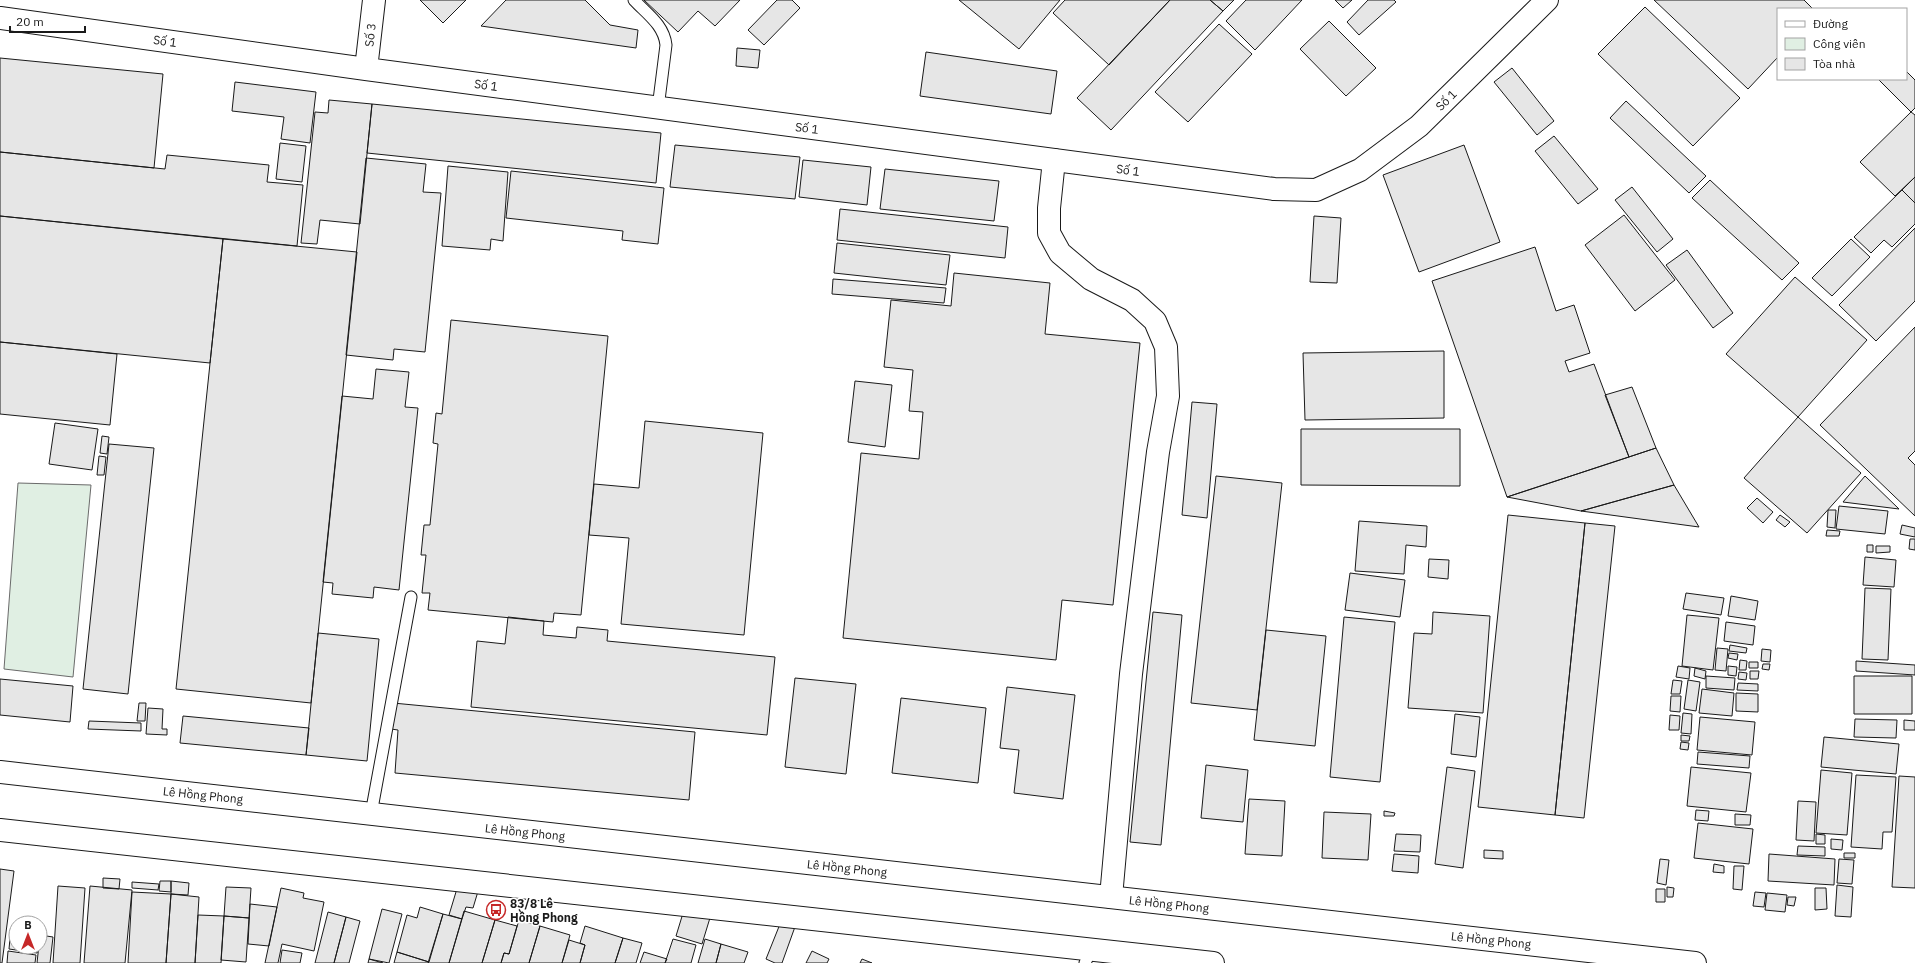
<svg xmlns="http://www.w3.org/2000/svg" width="1915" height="963" viewBox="0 0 1915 963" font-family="'IBM Plex Sans',sans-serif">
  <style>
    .green { fill: #e0efe3; stroke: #6a6a6a }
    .building { fill: #e6e6e6; stroke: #1a1a1a }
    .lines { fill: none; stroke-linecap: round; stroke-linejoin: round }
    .lane-casing { stroke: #1a1a1a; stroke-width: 13 }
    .street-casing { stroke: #1a1a1a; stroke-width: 24 }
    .secondary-casing { stroke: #1a1a1a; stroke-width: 24 }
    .highway-casing { stroke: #1a1a1a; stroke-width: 24 }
    .lane { stroke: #fff; stroke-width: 11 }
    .street { stroke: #fff; stroke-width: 22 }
    .secondary { stroke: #fff; stroke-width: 22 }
    .highway { stroke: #fff; stroke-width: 22 }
    .labels { text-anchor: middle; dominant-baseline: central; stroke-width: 3; stroke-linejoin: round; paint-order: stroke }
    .street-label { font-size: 12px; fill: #1a1a1a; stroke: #fff }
    .poi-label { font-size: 12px; font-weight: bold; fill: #1a1a1a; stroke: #fff; text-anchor: start }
  </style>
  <rect width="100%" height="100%" fill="#fff"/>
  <!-- green -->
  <path class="green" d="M18 483 91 485 73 677 4 669Z"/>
  <!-- building -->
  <path class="building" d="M420 0H466L443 23Z
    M506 0H585L610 25 638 30 636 48 481 26Z
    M644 0H740L715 26 698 11 678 32Z
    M777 0H792L800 8 764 45 748 30Z
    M959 0H1060L1019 49Z
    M1065 0H1170L1109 65 1053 13Z
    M1170 0H1210L1223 11 1111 130 1077 98Z
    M1210 0H1234L1223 11Z
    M1246 0H1302L1255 50 1226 21Z
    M1335 0H1352L1343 8Z
    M1368 0H1394L1396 2 1359 35 1347 22Z
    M1654 0H1804L1813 9H1778V57L1748 89Z
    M1645 7 1740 98 1693 146 1598 54Z
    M1329 21 1376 68 1346 96 1300 49Z
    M1219 24 1252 54 1188 122 1155 92Z
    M737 48 760 50 758 68 736 66Z
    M926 52 1057 71 1051 114 920 96Z
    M0 58 163 74 154 168 0 152Z
    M1512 68 1554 121 1537 135 1494 82Z
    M1906 71 1915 80V108L1911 112 1878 79H1906Z
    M235 82 316 92 310 143 281 139 284 117 232 111Z
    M329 100 372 104 360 224 320 220 317 244 301 243 315 112 328 113Z
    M1626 101 1706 176 1689 193 1610 118Z
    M372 104 661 133 656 183 367 153Z
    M1911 112 1915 115V177L1895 196 1860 162Z
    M1554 136 1598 189 1578 204 1535 151Z
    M280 143 306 146 302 182 276 179Z
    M675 145 800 157 795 199 670 187Z
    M1464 145 1500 242 1419 272 1383 175Z
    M0 152 165 169 167 155 269 165 267 182 303 185 297 246 0 216Z
    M366 158 426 164 423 192 441 193 425 352 394 349 393 360 346 355Z
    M803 160 871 167 867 205 799 197Z
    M448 166 508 172 503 241 491 239 490 250 442 246Z
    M885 169 999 181 994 221 880 209Z
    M511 171 664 188 658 244 622 240 623 231 506 218Z
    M1915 177V203L1902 190Z
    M1710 180 1799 263 1782 280 1692 198Z
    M1632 187 1673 239 1657 252 1615 200Z
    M1902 190 1915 203V224L1892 247 1884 240 1871 253 1854 237Z
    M840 209 1008 227 1005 258 837 240Z
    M1624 215 1675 280 1635 311 1585 245Z
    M0 216 223 239 210 363 0 342Z
    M1314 216 1341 218 1337 283 1310 282Z
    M1915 228V301L1876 341 1839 305Z
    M223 239 357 252 311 703 176 689Z
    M1851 239 1870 257 1832 296 1812 278Z
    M837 243 950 255 946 285 834 273Z
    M1535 247 1556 311 1574 305 1590 353 1565 361 1569 372 1594 364 1629 457 1507 497 1432 281Z
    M1687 250 1733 313 1713 328 1666 265Z
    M954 273 1050 283 1045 334 1140 343 1113 605 1062 600 1056 660 843 638 861 453 919 459 923 412 909 411 913 370 884 367 891 300 951 306Z
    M1795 277 1867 340 1798 417 1726 354Z
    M833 279 946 288 944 303 832 294Z
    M451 320 608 336 581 615 554 613 553 622 428 610 430 593H422L426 555H421L424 525H430L438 444 433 443 436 413 442 414Z
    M1915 327V451L1908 458 1915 465V516L1820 425Z
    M0 342 117 354 110 425 0 414Z
    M1444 351V418L1305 420 1303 353Z
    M376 369 409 372 405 407 418 408 399 590 374 587 373 598 332 594 333 583 323 582 342 396 373 399Z
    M855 381 892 385 885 447 848 442Z
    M1632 387 1656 448 1629 457 1605 395Z
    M1192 402 1217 404 1207 518 1182 515Z
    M1798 417 1861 473 1807 533 1744 478Z
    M645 421 763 433 744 635 621 624 629 538 589 535 594 484 639 488Z
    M55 423 98 429 92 470 49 464Z
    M1301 429H1460V486L1301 485Z
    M102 436 109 437 107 454 100 453Z
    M109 444 154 448 128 694 83 689Z
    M1656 448 1674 485 1581 511 1507 497Z
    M99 456 106 457 104 475H97Z
    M1216 476 1282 483 1257 710 1191 703Z
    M1865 476 1899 509 1843 502Z
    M1674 485 1699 527 1581 511Z
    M1757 498 1773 512 1763 523 1747 508Z
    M1839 506 1888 511 1885 534 1836 529Z
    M1828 510H1836L1835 528 1827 527Z
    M1508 515 1585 523 1555 815 1478 807Z
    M1780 515 1790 522 1785 527 1776 520Z
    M1359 521 1427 526 1426 547 1406 545 1404 574 1355 571Z
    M1585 523 1615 526 1584 818 1555 815Z
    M1902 525 1915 528V537L1900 534Z
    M1827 530 1840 531 1839 536H1826Z
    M1910 539H1915V550L1909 549Z
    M1867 545H1873V552H1867Z
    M1876 546H1890V552L1876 553Z
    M1865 557 1896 560 1894 587 1863 585Z
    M1429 559 1449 560 1448 579 1428 577Z
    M1350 573 1405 580 1400 617 1345 610Z
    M1865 588 1891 589 1888 660 1862 659Z
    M1686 593 1724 598 1721 615 1683 609Z
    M1731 596 1758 601 1755 620 1728 616Z
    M1153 612 1182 615 1161 845 1130 842Z
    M1433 612 1490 616 1483 713 1408 708 1414 633 1432 634Z
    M1687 615 1719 618 1713 670 1682 666Z
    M508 617 544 621 543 635 576 638 577 627 608 630 607 641 775 657 767 735 471 707 477 641 505 644Z
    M1344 617 1395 622 1380 782 1330 777Z
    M1726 622 1755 626 1753 645 1724 641Z
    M1266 630 1326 636 1315 746 1254 740Z
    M318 633 379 639 367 761 306 755Z
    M1730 645 1747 648 1746 653 1729 651Z
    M1717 648 1728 649 1726 671 1715 670Z
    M1762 649 1771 650 1770 662 1761 661Z
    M1729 653 1738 654 1737 660 1728 658Z
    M1740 660 1747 661 1746 670H1739Z
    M1856 661 1915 665V675L1856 671Z
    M1749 662H1758V668H1749Z
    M1763 664H1770L1769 670 1762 669Z
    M1678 666 1690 668 1689 679 1676 677Z
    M1728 666 1737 667 1736 676 1728 675Z
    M1695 668 1706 671 1705 679 1694 676Z
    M1750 671H1759L1758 679H1750Z
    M1739 672 1747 673 1746 680 1738 679Z
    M1706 676 1735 678 1734 690 1706 688Z
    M1854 676H1912V714H1854Z
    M795 678 856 684 846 774 785 767Z
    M0 679 73 686 70 722 0 715Z
    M1673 680 1682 681 1680 694H1671Z
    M1688 680 1700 682 1696 711 1684 709Z
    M1738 683 1758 684V691L1737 690Z
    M1007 687 1075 695 1063 799 1014 793 1019 750 1000 748Z
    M1702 689 1734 693 1732 716 1699 713Z
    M1736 693 1758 694V712L1736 711Z
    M1671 696H1681L1680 712 1670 711Z
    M901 698 986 708 978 783 892 773Z
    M139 703H146L145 721H137Z
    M393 703 695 732 689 800 395 773 398 730 391 729Z
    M148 708 163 709 162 729H167V735L146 734Z
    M1683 713 1692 714 1691 734 1681 733Z
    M1455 714 1480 717 1476 757 1451 754Z
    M1670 715 1680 716 1679 730H1669Z
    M183 716 309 728 306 755 180 743Z
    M1700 717 1755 722 1752 755 1697 750Z
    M1855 719 1897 720 1896 738 1854 737Z
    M1904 720 1915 721V730H1904Z
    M89 721 141 723V731L88 729Z
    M1681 735 1690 736 1689 741H1681Z
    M1824 737 1899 744 1896 774 1821 767Z
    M1681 742 1689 743 1688 750 1680 749Z
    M1698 752 1750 756 1749 768 1697 764Z
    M1206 765 1248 770 1243 822 1201 818Z
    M1447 767 1475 771 1463 868 1435 864Z
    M1691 767 1751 773 1746 812 1687 806Z
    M1821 770 1852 773 1847 835 1816 833Z
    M1856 775 1896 777 1892 832H1883L1882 849 1851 847Z
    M1899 776 1915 777V888L1892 887Z
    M1249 799 1285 801 1282 856 1245 854Z
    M1798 801 1816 802 1814 841 1796 840Z
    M1696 810 1709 811 1708 821 1695 820Z
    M1384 811 1395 813 1394 816H1384Z
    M1324 812 1371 814 1368 860 1322 858Z
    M1735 814 1751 815 1750 825H1735Z
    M1698 823 1753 829 1749 864 1694 858Z
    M1396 834 1421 835 1420 852 1394 851Z
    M1816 834 1825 835V844H1816Z
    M1831 839 1843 840 1842 850 1831 849Z
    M1798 846 1825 847V856L1797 855Z
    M1484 850 1503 851V859L1484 858Z
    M1844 853H1855V858H1844Z
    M1394 854 1419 856 1418 873 1392 871Z
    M1769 854 1835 859 1834 885 1768 881Z
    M1660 859 1669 860 1666 885 1657 883Z
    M1839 859 1854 860 1852 884 1837 883Z
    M1714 864 1724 866V873L1713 872Z
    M1734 866H1744L1742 890 1733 889Z
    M0 869 14 871 2 963H0Z
    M103 878 120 879 119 889 103 888Z
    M160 881H171V892L159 891Z
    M171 881 189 883 188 895 171 894Z
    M132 882 159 884 158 890 132 888Z
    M459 882 479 888 473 908 466 907 462 919 449 915Z
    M1837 885 1853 887 1851 917 1835 916Z
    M58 886 85 888 80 963H53Z
    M90 886 132 890 125 963H84Z
    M226 887 251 888 249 918 224 916Z
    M1667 887 1674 888 1673 897H1667Z
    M281 888 304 893 303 898 324 902 314 951 282 944 278 963H265Z
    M1815 888H1826L1827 909 1815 910Z
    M1656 889H1665V902H1656Z
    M132 892 171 894 166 963H128Z
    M1755 892 1766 893 1764 907 1753 906Z
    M1767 893 1787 895 1785 912 1765 910Z
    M171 894 199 897 195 963H166Z
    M1788 897H1796L1794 906 1787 905Z
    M687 900 713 908 702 944 676 936Z
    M250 904 277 907 269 946 248 944Z
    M420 907 443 914 429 962 397 952 407 915 417 918Z
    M382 909 402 914 389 963 369 959Z
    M464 911 495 920 482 963H449Z
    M328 912 346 917 334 963H315Z
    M443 914 462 919 449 963H428Z
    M198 915 224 916 221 963H195Z
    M224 916 249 918 246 962 221 960Z
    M346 917 360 921 349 963H334Z
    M782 919 796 924 782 963H775L766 959Z
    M495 920 517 926 509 954 504 953 501 963H482Z
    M519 920 540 926 529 963H501L504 953 509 954Z
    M540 926 570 935 562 963H529Z
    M585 926 623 938 615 963H580L585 945 580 943Z
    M11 928 16 929V947H38L37 953 9 949Z
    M40 935 53 937 50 963H37Z
    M623 938 642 943 636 963H615Z
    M673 939 696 945 691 963H665Z
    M705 939 721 944 716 963H698Z
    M569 940 585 945 580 963H562Z
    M721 944 748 952 744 963H716Z
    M282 950 302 953 300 963H280Z
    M8 951 36 955 35 963H7Z
    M812 951 829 959 827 963H806Z
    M397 952 429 962 428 963H394Z
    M644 952 667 959 665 963H640Z
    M369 959 383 963H368Z
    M862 959 872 963H860Z"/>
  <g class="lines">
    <defs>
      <path id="lane" d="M634 0C647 14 664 25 666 45L658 108
        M371 814 411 597
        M1085 963 1091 950"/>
      <path id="street" d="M1054 160 1049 208V233L1060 253 1091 279 1132 300 1155 321 1166 347 1168 396 1158 452 1131 674 1111 897"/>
      <path id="secondary" d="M0 18 366 69 1274 189 1316 190 1360 170 1419 126 1547 0
        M366 69 374 0"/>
      <path id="highway" d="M0 772 1695 963
        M0 830 1213 963"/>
    </defs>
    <!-- lane casing -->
    <use href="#lane" class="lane-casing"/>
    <!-- street casing -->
    <use href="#street" class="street-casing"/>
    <!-- secondary casing -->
    <use href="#secondary" class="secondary-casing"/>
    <!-- highway casing -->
    <use href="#highway" class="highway-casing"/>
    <!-- lane -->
    <use href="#lane" class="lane"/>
    <!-- street -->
    <use href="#street" class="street"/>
    <!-- secondary -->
    <use href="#secondary" class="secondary"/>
    <!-- highway -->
    <use href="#highway" class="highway"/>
  </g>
  <!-- icons -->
  <defs>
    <symbol id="bus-ring" viewBox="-11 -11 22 22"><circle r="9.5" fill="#fff" stroke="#c62828" stroke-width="1.5"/><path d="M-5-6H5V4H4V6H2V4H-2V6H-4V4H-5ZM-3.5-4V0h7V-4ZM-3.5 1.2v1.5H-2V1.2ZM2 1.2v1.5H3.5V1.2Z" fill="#c62828"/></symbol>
  </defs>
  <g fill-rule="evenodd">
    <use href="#bus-ring" x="485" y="899" width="22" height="22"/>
  </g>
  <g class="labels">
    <!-- street labels -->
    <g class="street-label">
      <text transform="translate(370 35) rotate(-84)">Số 3</text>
      <text transform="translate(165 41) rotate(8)">Số 1</text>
      <text transform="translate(486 85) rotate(8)">Số 1</text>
      <text transform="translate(1446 100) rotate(-45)">Số 1</text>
      <text transform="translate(807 128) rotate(7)">Số 1</text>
      <text transform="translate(1128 170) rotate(8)">Số 1</text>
      <text transform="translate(203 795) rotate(6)">Lê Hồng Phong</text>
      <text transform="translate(525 832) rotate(6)">Lê Hồng Phong</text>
      <text transform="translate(847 868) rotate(6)">Lê Hồng Phong</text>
      <text transform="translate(1169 904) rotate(6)">Lê Hồng Phong</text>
      <text transform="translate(1491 940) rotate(6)">Lê Hồng Phong</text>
    </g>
    <!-- poi labels -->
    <g class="poi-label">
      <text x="510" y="903">83/8 Lê<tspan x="510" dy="14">Hồng Phong</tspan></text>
    </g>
  </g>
  <!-- legend -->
  <rect x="1777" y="8" width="130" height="72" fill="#ffffff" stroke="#a3a3a3"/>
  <rect x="1785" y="21" width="20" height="6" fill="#ffffff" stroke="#a3a3a3"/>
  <text x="1813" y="28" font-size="12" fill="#1a1a1a">Đường</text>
  <rect x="1785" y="38" width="20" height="12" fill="#e0efe3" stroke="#a3a3a3"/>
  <text x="1813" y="48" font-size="12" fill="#1a1a1a">Công viên</text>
  <rect x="1785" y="58" width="20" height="12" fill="#e6e6e6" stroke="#a3a3a3"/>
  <text x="1813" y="68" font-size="12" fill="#1a1a1a">Tòa nhà</text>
  <!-- north arrow -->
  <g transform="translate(28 935)"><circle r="19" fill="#ffffff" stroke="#a3a3a3"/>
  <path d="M0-3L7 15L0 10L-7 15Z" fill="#c62828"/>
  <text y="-6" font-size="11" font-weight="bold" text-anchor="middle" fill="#1a1a1a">B</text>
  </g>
  <!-- scale -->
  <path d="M10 26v6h75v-6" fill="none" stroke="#1a1a1a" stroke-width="2"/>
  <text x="16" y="26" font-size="12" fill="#1a1a1a" stroke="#ffffff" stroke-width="3" paint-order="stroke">20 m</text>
</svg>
